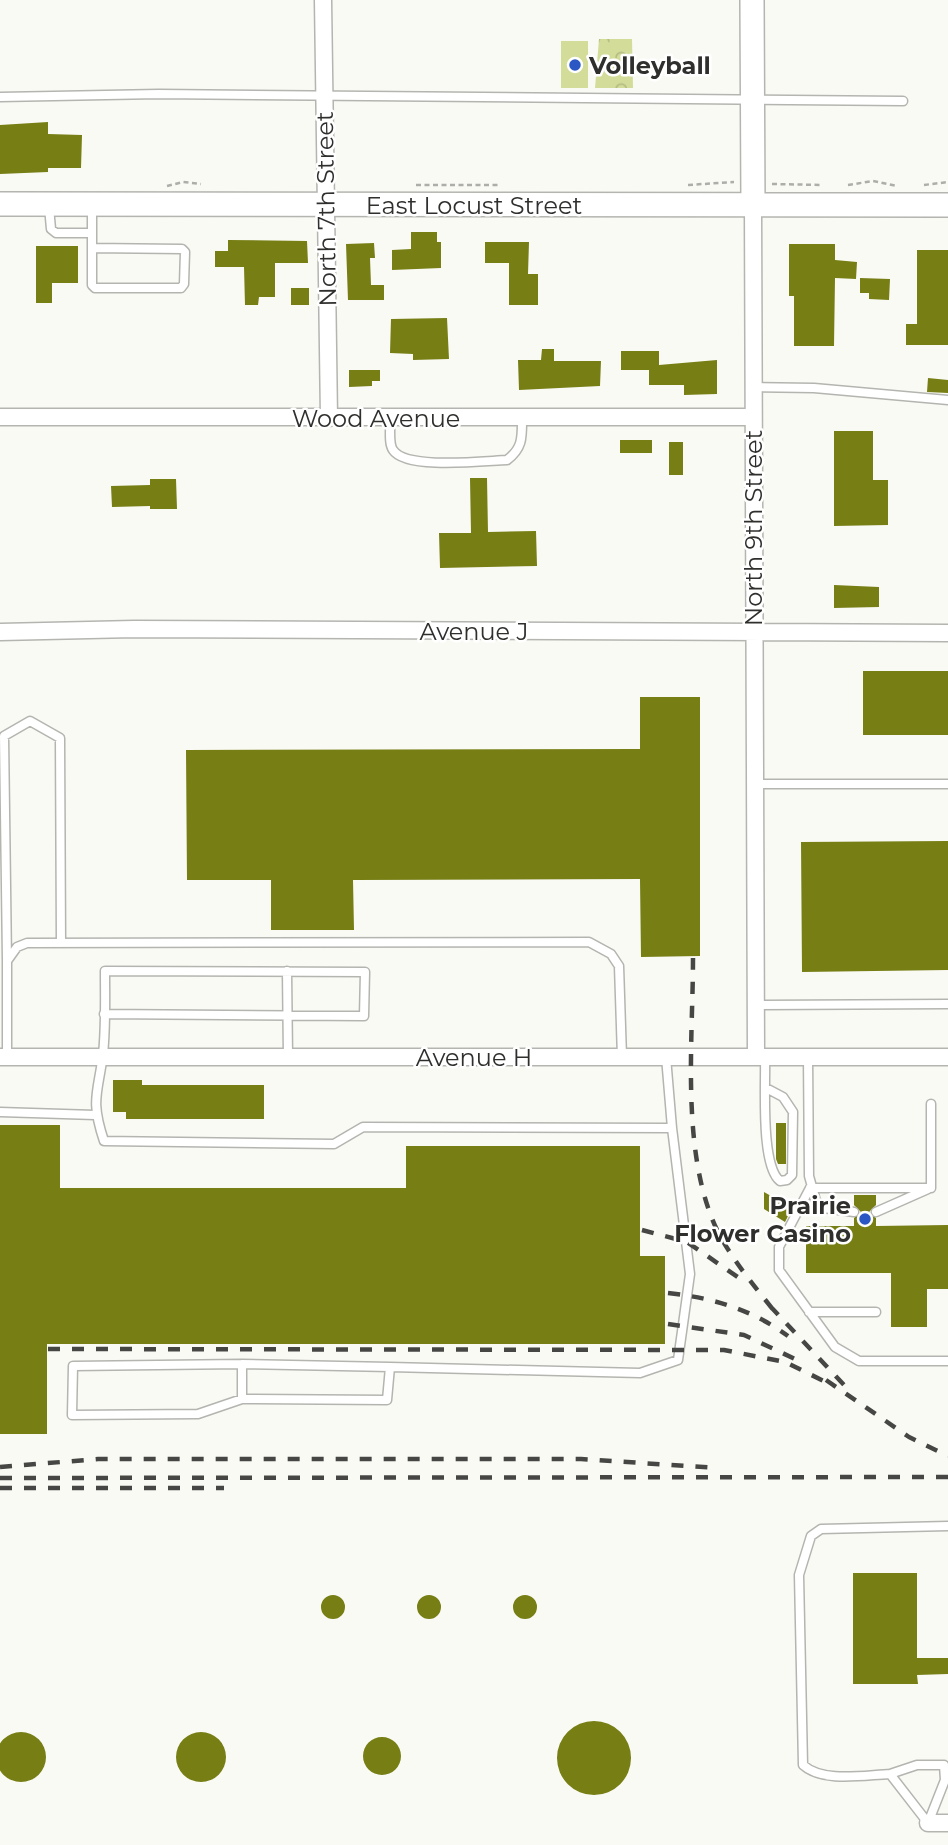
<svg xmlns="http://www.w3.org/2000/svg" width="948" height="1845" viewBox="0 0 948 1845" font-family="Montserrat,sans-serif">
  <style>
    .park { fill: url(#park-crowns) }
    .garden { fill: #d3dc98 }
    .building { fill: #767e14 }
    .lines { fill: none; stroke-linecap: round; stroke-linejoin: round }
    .lane-casing { stroke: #b4b5b0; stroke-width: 11 }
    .street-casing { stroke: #b4b5b0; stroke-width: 19 }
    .secondary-casing { stroke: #b4b5b0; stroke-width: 26 }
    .path { stroke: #adadaa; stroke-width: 2.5; stroke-dasharray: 5 3.5; stroke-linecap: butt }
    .lane { stroke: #fff; stroke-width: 8 }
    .street { stroke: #fff; stroke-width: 16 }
    .secondary { stroke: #fff; stroke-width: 23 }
    .rail { stroke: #464644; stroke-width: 4.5; stroke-dasharray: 12 12; stroke-linecap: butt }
    .poi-dot { fill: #2b57c5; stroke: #fff; stroke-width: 2.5 }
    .labels { text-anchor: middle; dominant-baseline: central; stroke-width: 5; stroke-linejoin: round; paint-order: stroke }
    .poi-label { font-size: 24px; font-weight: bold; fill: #2f2f2d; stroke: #fff; text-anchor: start }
    .street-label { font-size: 24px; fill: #2f2f2d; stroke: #fff }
  </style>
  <defs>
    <pattern id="park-crowns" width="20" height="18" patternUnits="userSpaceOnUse" patternTransform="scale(1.75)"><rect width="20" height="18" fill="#d3dc98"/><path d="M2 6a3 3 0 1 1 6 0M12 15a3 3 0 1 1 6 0" fill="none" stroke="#b5bd83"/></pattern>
  </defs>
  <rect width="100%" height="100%" fill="#fafaf5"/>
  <!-- park -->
  <path class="park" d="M599 39H632L633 88H595Z"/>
  <!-- garden -->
  <path class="garden" d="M561 41H588V88H561Z"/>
  <!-- building -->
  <path class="building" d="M48 122V134L82 135 81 168H48V172L0 174V125Z
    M411 232H437V242H441V268L392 270V250L411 249Z
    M228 240 307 241 308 263H275V297H259L258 305H245L244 267H215V251H228Z
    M485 242H529L528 274H538V305H509V263H485Z
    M374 243 375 258H370L371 285H384V300H348L346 244Z
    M789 244H835V260L857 262 856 279 835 278 834 346H794V296H789Z
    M36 246H78V283H52V303H36Z
    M917 250H948V345H906V324H917Z
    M860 278 890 279 889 300 869 299V293H860Z
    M291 288H309V305H291Z
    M447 318 449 359 413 360V354L390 353 391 319Z
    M542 349H554V361H601L600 386 519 390 518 360H541Z
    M621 351H659V365L717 360V394L684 395V385H649V370H621Z
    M349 370H380V381H372V386L349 387Z
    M928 378 948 380V393L927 392Z
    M834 431H873V480H888V525L834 526Z
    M620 440H652V453H620Z
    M669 442H683V475H669Z
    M470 478H487L488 532 536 531 537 566 440 568 439 533H471Z
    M150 479H176L177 509H150V506L112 507 111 486 150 485Z
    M834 585 879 587V607L834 608Z
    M863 671H948V735H863Z
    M640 697H700V956L641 957 640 879 353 880 354 930H271V880H187L186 750 640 749Z
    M948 841V970L802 972 801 842Z
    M113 1080H142V1085H264V1119H126V1112H113Z
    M776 1123H786V1164H778L776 1159Z
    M0 1125H60V1188H406V1146H640V1256H665V1344H47V1434H0Z
    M764 1192 792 1208 785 1222 764 1209Z
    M854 1195H876V1205L869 1212 876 1218V1226L948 1225V1289H927V1327H891V1273H806V1226H854V1218L861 1212 854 1205Z
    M853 1573H917V1658H948V1674L917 1675 918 1684H853Z
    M321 1607a12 12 0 1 1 24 0a12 12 0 1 1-24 0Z
    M417 1607a12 12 0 1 1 24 0a12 12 0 1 1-24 0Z
    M513 1607a12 12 0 1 1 24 0a12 12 0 1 1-24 0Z
    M557 1758a37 37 0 1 1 74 0a37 37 0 1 1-74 0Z
    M176 1757a25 25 0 1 1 50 0a25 25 0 1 1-50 0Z
    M-4 1757a25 25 0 1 1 50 0a25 25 0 1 1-50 0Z
    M363 1756a19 19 0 1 1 38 0a19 19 0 1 1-38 0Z"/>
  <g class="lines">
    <defs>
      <path id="lane" d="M0 97 159 94 903 101
        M49 207 51 229 56 233H92
        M92 248 182 249 185 252 184 284 181 288H95L92 285C92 259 92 233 92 208
        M752 387 814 388 948 400
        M390 418C391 427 388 443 393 450 406 470 483 461 507 460 523 448 522 437 522 418
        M754 784H948
        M7 961 4 736 30 721 60 738 61 943
        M287 971 288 1057
        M755 1005 948 1004
        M104 1014 364 1016 365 972 105 971C105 998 106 1027 103 1054 98 1094 90 1099 104 1141L334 1144 363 1127 672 1128 666 1057
        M7 1057V961L17 947 27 943 589 942 611 954 619 966 622 1057
        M765 1057C766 1083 760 1165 780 1181L787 1180 792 1175 793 1112 783 1097 766 1088
        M808 1057 809 1176 816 1201 823 1208 854 1212
        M931 1104V1188
        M0 1112 95 1115
        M810 1188 779 1247V1270L835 1347 859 1361H948
        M810 1188H931
        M876 1212 928 1189
        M809 1312H876
        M242 1364 390 1367
        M242 1399V1364L73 1366 72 1415 198 1414 242 1399 387 1400 390 1367 640 1373 678 1360 690 1274 672 1128
        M890 1774 917 1765H944L945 1780 928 1823
        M928 1823 890 1774C864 1775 823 1783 803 1765L799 1575 811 1536 821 1529 948 1526"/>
      <path id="street" d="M323 0 329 418
        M753 205 756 1057
        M0 417H752
        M0 632 134 629 948 633
        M0 1057H948
        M928 1823H948"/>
      <path id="secondary" d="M752 0 753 205
        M0 204 948 205"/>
    </defs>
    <!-- lane casing -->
    <use href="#lane" class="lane-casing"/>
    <!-- street casing -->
    <use href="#street" class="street-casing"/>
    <!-- secondary casing -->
    <use href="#secondary" class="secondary-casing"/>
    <!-- path -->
    <path class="path" d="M772 184 821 185
      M416 185H500
      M688 185 734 182
      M848 185 873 181 897 186
      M924 185 948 182
      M167 186 183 182 201 184"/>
    <!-- lane -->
    <use href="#lane" class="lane"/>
    <!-- street -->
    <use href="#street" class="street"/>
    <!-- secondary -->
    <use href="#secondary" class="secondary"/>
    <!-- rail -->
    <path class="rail" d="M693 958C693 1043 680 1157 719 1234 734 1262 755 1287 775 1312
      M642 1230 687 1242 739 1278
      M668 1293C713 1298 751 1309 788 1336
      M770 1306 844 1385
      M668 1324 744 1335 795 1359
      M48 1349 724 1350 785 1362 834 1386
      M826 1380 909 1437 948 1456
      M0 1467 98 1459H581L717 1468
      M0 1478 948 1477
      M0 1488H224"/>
  </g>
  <!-- markers -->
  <g class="poi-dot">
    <circle cx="575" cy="65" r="7"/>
    <circle cx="865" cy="1219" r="7"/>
  </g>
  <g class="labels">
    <!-- poi labels -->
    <g class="poi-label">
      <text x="589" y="65">Volleyball</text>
      <text x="851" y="1205" text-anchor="end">Prairie<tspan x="851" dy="28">Flower Casino</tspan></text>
    </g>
    <!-- street labels -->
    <g class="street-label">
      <text x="474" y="205">East Locust Street</text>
      <text transform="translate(326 209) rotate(-91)">North 7th Street</text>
      <text x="376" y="418">Wood Avenue</text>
      <text transform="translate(753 528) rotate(-90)">North 9th Street</text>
      <text x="474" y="631">Avenue J</text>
      <text x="474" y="1057">Avenue H</text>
    </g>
  </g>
</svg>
